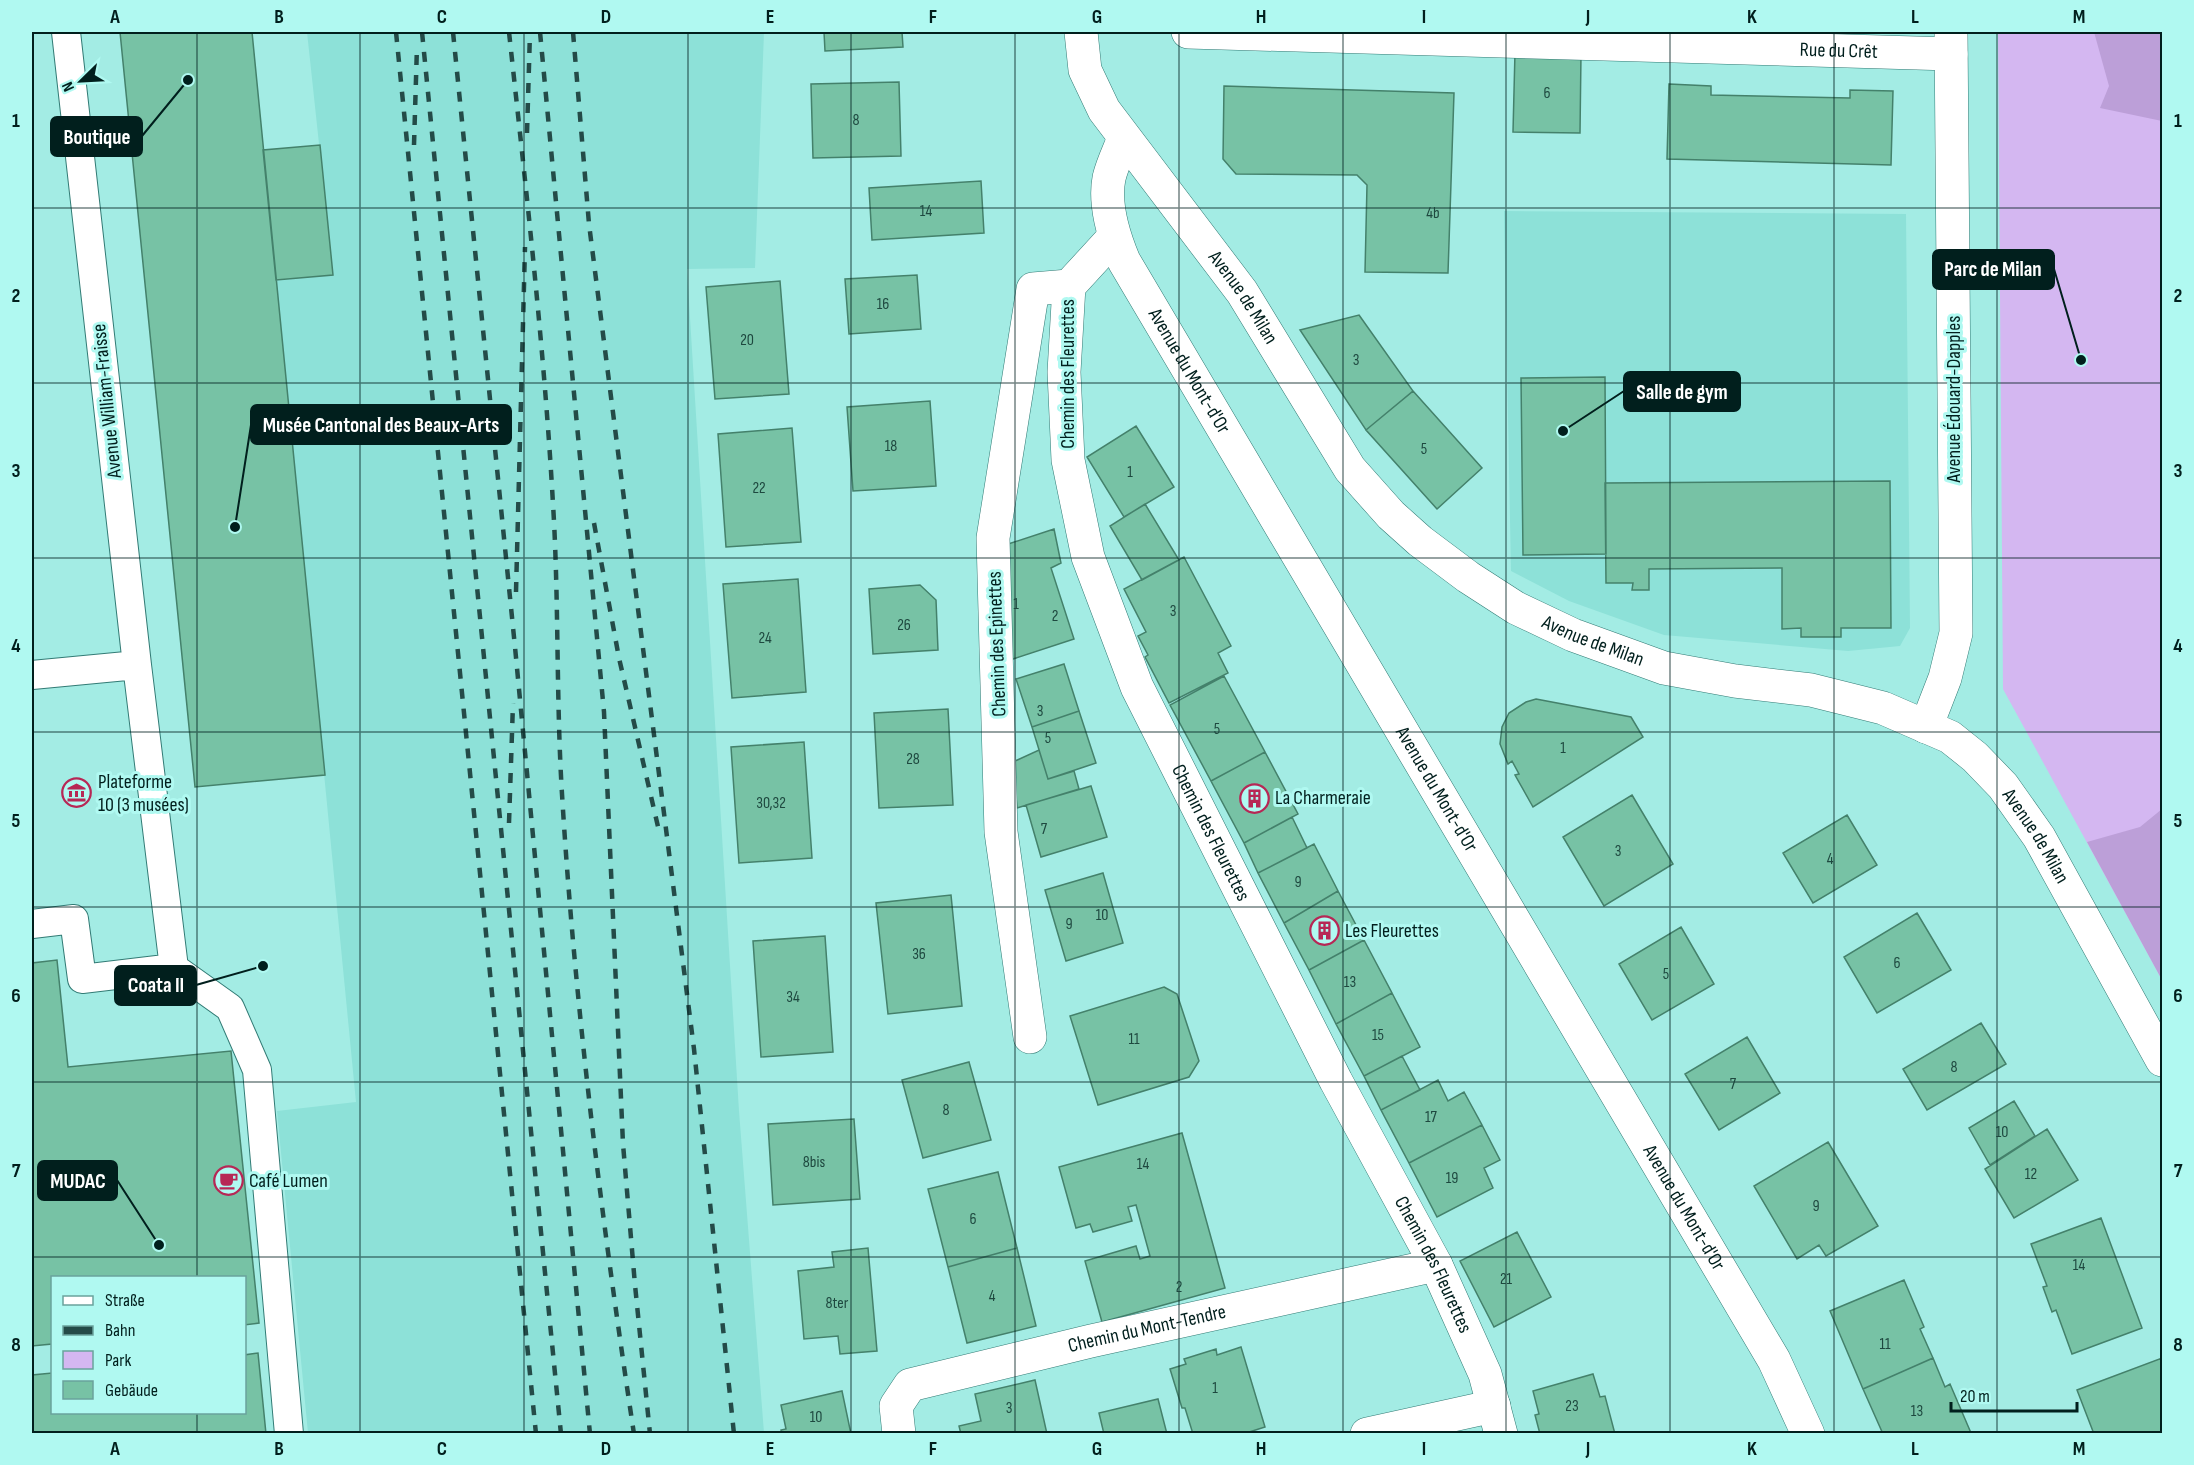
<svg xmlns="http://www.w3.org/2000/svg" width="2194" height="1465" viewBox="0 0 2194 1465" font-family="'Sofia Sans Condensed',sans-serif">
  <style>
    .built { fill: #8de1d8 }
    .green { fill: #d4b7f1 }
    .forest { fill: #bc9fd8 }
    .building { fill: #77c2a5; stroke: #44816b; stroke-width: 1.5 }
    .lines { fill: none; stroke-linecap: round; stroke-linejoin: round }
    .pedestrian-casing { stroke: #327b75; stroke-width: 30 }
    .minor-casing { stroke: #327b75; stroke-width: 34 }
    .tertiary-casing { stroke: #327b75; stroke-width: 34 }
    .pedestrian { stroke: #fff; stroke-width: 28 }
    .minor { stroke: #fff; stroke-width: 33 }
    .tertiary { stroke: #fff; stroke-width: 33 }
    .rail { stroke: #244b48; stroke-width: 4.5; stroke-dasharray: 10 10; stroke-linecap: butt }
    .grid { fill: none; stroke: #011f1d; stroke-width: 1.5; stroke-opacity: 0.55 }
    .labels { text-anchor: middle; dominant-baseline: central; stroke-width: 6; stroke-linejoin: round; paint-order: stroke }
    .number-label { font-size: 16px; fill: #1e483f }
    .street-label { font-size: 20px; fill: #011f1d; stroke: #b0f9f1 }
    .poi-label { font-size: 20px; fill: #011f1d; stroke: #b0f9f1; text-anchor: start }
    .leader { fill: none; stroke: #011f1d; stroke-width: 2 }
    .callout-dot { fill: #011f1d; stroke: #b0f9f1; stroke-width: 2 }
    .callout { fill: #011f1d; stroke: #011f1d; stroke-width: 2 }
    .callout-label { font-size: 21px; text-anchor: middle; font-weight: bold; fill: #fff }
    .neatline { fill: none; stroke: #011f1d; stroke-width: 2 }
    .grid-label { font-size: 20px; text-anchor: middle; font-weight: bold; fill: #011f1d }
  </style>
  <rect width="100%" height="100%" fill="#a3ece4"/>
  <!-- built -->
  <path class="built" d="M307 32H764L755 268 687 269 739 1111 764 1433H308L277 1111 356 1102 276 280 333 274Z
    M1504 211 1906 214 1910 628 1900 646 1848 651 1664 635 1569 601 1511 571Z"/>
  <!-- green -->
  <path class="green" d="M1998 32H2162V980L2003 689Z"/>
  <!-- forest -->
  <path class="forest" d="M2094 32H2162V121L2100 108 2109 86Z
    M2162 809V980L2087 842 2140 827Z"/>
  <!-- building -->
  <path class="building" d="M120 32H252L325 775 195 787Z
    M824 32H902L903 47 825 51Z
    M1515 52 1581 54 1580 133 1513 132Z
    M899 82 901 156 813 158 811 84Z
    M1669 84 1711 86V95L1850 98V90L1893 91 1891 165 1667 159Z
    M1224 86 1454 93 1448 273 1365 272 1367 185 1357 175 1236 174 1223 159Z
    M320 145 333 275 276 280 263 150Z
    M981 181 984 233 872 240 869 188Z
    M917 275 921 329 849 334 845 279Z
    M780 281 789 394 715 399 706 287Z
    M1359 315 1413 391 1366 430 1300 330Z
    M1605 377 1606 554 1523 555 1521 378Z
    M1413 391 1482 468 1437 509 1366 430Z
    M930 401 936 486 853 491 847 407Z
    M1136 426 1174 487 1124 517 1087 457Z
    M792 428 801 542 726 547 718 434Z
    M1890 481 1891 628H1841V637H1801V628L1782 629V568L1649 569V590H1632L1633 583H1606L1605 483Z
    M1145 504 1179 560 1142 580 1110 526Z
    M1054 529 1061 563 1051 568 1074 639 1010 660 999 547Z
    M1184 557 1231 646 1218 653 1228 673 1169 703 1145 657 1148 655 1138 636 1146 632 1124 589Z
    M798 579 806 692 732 698 723 584Z
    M920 585 936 600 938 650 873 654 869 589Z
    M1064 664 1079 711 1032 727 1016 679Z
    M1224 676 1265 752 1211 781 1170 705Z
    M1536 699 1631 717 1643 737 1533 807 1515 775 1519 774 1512 761 1508 764 1500 744 1502 727 1509 713 1526 702Z
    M948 709 953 805 879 808 874 713Z
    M1079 711 1096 763 1048 779 1032 727Z
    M804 742 812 858 739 863 731 747Z
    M1039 750 1048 779 1074 771 1079 789 1017 808 1013 762Z
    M1265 752 1298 814 1244 843 1211 781Z
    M1091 786 1107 837 1041 857 1026 805Z
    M1632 795 1673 864 1604 906 1563 837Z
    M1847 815 1877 865 1813 903 1783 853Z
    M1292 817 1307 848 1258 873 1244 843Z
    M1314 844 1338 891 1284 923 1258 873Z
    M1103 873 1123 943 1066 961 1045 890Z
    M1338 891 1364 940 1309 970 1284 923Z
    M951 895 962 1006 888 1014 876 903Z
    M1917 913 1951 970 1877 1013 1844 957Z
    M1681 927 1714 984 1652 1020 1619 964Z
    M825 936 833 1052 761 1057 753 941Z
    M1364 940 1392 993 1336 1024 1309 970Z
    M57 960 68 1067 231 1051 259 1323 244 1325V1278H52V1344L32 1346V963Z
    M1164 987 1177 994 1199 1061 1189 1077 1098 1105 1070 1016Z
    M1392 993 1420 1047 1364 1076 1336 1024Z
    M1981 1023 2006 1064 1927 1110 1903 1069Z
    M1747 1037 1780 1093 1719 1130 1685 1074Z
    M1402 1056 1420 1090 1381 1110 1364 1076Z
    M969 1062 991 1140 923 1158 902 1080Z
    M1438 1080 1448 1101 1464 1092 1482 1125 1409 1163 1381 1110Z
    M2014 1101 2035 1136 1990 1165 1969 1128Z
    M854 1119 860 1199 773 1205 768 1124Z
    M1482 1125 1500 1160 1484 1168 1493 1188 1437 1217 1409 1163Z
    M2047 1129 2078 1180 2014 1218 1985 1169Z
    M1182 1133 1225 1288 1102 1322 1085 1261 1136 1246 1140 1259 1150 1256 1136 1205 1128 1207 1132 1221 1093 1232 1090 1224 1076 1228 1059 1167Z
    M1828 1142 1878 1226 1826 1256 1819 1245 1797 1259 1754 1186Z
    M998 1172 1017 1248 948 1267 928 1189Z
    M2101 1218 2142 1328 2072 1354 2056 1310 2052 1312 2043 1287 2047 1286 2031 1244Z
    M1517 1232 1551 1297 1494 1327 1460 1261Z
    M868 1248 877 1351 840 1354 838 1336 804 1339 798 1271 834 1267 832 1252Z
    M1017 1248 1036 1326 967 1343 948 1267Z
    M1904 1280 1924 1327 1920 1329 1933 1358 1863 1389 1830 1311Z
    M1241 1347 1265 1427 1243 1434H1193L1185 1408H1182L1170 1369 1186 1364 1184 1359 1216 1349 1217 1355Z
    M258 1353 266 1434H32V1375L52 1373V1412H244V1355Z
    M1933 1358 1945 1387 1950 1384 1971 1433 1883 1434 1863 1389Z
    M2162 1358V1434H2094L2077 1390Z
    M1593 1374 1600 1397 1605 1396 1615 1434H1540L1535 1415 1539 1414 1533 1391Z
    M1035 1380 1047 1434H961L959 1426 981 1421 975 1394Z
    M842 1391 851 1434H782L781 1430 786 1429 781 1405Z
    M1158 1399 1167 1434H1104L1099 1413Z"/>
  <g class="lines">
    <defs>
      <path id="pedestrian" d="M137 665 174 968 230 1008 257 1070 289 1434
        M32 675 137 665 66 32
        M32 924 74 919 82 979 174 968"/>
      <g id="minor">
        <path id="s1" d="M1188 32 1951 54"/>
        <path id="s2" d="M1114 237 1069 286 1064 372 1068 460 1088 557 1137 687 1336 1081 1436 1265 1485 1374 1501 1434"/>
        <path d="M1926 727 1945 678 1956 633 1951 32"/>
        <path d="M1030 1037 1001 832 993 538 1033 289 1069 286"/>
        <path id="s3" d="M899 1434 896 1406 910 1385 1091 1341 1436 1265"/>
        <path d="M1367 1434 1494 1406"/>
      </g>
      <g id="tertiary">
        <path id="s4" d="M1081 32 1085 70 1104 110 1242 292 1350 469 1391 515 1420 541 1468 577 1516 608 1573 635 1664 668 1735 681 1811 690 1883 708 1950 737 1975 757 2003 786 2039 837 2162 1060"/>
        <path id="s5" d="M1124 138C1119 151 1112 165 1109 178 1104 204 1114 237 1124 261L1774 1360 1808 1434"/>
      </g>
    </defs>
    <!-- pedestrian casing -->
    <use href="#pedestrian" class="pedestrian-casing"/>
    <!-- minor casing -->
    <use href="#minor" class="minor-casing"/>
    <!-- tertiary casing -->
    <use href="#tertiary" class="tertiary-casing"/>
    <!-- pedestrian -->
    <use href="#pedestrian" class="pedestrian"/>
    <!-- minor -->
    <use href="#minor" class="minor"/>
    <!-- tertiary -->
    <use href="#tertiary" class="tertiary"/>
    <!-- rail -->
    <path class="rail" d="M396 32 536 1434
      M422 32 561 1434
      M453 32 515 647 590 1434
      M509 32C526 189 544 346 553 504 559 600 556 697 562 794 575 1008 602 1222 634 1434
      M540 32 604 712 623 1144 635 1285 650 1434
      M573 32 589 224 694 1049 734 1434
      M527 133 530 32
      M414 145 417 46
      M594 523 619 658 659 831
      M516 592 525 247
      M509 823 513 703"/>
  </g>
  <!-- grid -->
  <path class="grid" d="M197 32V1278M360 32V1434M524 32V1434M688 32V1434M851 32V1434M1015 32V1434M1179 32V1434M1343 32V1434M1506 32V1434M1670 32V1434M1834 32V1434M1997 32V1434M32 208H2162M32 383H2162M32 558H2162M32 732H2162M32 907H2162M32 1082H2162M32 1257H2162M197 1412V1434"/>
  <!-- icons -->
  <defs>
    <symbol id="museum-ring" viewBox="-11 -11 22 22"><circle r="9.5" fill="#b0f9f1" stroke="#b72755" stroke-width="1.5"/><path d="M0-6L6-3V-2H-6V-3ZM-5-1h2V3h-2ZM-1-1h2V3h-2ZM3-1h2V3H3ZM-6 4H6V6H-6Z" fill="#b72755"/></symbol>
    <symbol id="building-ring" viewBox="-11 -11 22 22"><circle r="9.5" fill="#b0f9f1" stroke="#b72755" stroke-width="1.5"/><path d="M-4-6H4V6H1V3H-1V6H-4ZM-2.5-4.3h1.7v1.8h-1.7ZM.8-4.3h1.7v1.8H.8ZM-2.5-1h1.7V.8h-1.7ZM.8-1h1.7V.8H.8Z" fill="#b72755"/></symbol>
    <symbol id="cafe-ring" viewBox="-11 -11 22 22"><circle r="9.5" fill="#b0f9f1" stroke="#b72755" stroke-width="1.5"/><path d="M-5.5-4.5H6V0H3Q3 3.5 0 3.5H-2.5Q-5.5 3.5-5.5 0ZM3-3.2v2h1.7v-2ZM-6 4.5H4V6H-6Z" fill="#b72755"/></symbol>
  </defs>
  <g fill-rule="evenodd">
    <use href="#museum-ring" x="60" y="776" width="33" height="33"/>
    <use href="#building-ring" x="1238" y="782" width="33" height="33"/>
    <use href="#building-ring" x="1308" y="914" width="33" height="33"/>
    <use href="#cafe-ring" x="212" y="1164" width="33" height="33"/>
  </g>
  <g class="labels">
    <!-- number labels -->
    <g class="number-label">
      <text x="1547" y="93">6</text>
      <text x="856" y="120">8</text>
      <text x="926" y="211">14</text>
      <text x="1433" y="213">4b</text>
      <text x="883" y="304">16</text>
      <text x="747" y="340">20</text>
      <text x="1356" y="360">3</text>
      <text x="891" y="446">18</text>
      <text x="1424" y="449">5</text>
      <text x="1130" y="472">1</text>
      <text x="759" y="488">22</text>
      <text x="1016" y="604">1</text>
      <text x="1173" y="611">3</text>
      <text x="1055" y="616">2</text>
      <text x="904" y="625">26</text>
      <text x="765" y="638">24</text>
      <text x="1040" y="711">3</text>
      <text x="1217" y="729">5</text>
      <text x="1048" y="738">5</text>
      <text x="1563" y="748">1</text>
      <text x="913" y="759">28</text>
      <text x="771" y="803">30,32</text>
      <text x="1044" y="829">7</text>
      <text x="1618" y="851">3</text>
      <text x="1830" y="859">4</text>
      <text x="1298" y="882">9</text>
      <text x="1102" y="915">10</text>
      <text x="1069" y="924">9</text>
      <text x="919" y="954">36</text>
      <text x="1897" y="963">6</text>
      <text x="1666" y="974">5</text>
      <text x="1350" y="982">13</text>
      <text x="793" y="997">34</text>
      <text x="1378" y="1035">15</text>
      <text x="1134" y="1039">11</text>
      <text x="1954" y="1067">8</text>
      <text x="1733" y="1084">7</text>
      <text x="946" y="1110">8</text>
      <text x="1431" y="1117">17</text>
      <text x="2002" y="1132">10</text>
      <text x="814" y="1162">8bis</text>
      <text x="1143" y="1164">14</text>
      <text x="2031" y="1174">12</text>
      <text x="1452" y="1178">19</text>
      <text x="1816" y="1206">9</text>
      <text x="973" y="1219">6</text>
      <text x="2079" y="1265">14</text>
      <text x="1506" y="1279">21</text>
      <text x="1179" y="1287">2</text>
      <text x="992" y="1296">4</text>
      <text x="837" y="1303">8ter</text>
      <text x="1885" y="1344">11</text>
      <text x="1215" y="1388">1</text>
      <text x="1572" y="1406">23</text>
      <text x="1009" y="1408">3</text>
      <text x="1917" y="1411">13</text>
      <text x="816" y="1417">10</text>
    </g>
    <!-- street labels -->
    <g class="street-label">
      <text stroke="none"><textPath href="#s1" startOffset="651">Rue du Crêt</textPath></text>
      <text stroke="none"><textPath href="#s4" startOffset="316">Avenue de Milan</textPath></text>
      <text stroke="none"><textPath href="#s5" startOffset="256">Avenue du Mont-d'Or</textPath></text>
      <text transform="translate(1068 374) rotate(-90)">Chemin des Fleurettes</text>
      <text transform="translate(1954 399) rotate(-90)">Avenue Édouard-Dapples</text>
      <text transform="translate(107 401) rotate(-96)">Avenue William-Fraisse</text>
      <text stroke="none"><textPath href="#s4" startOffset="820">Avenue de Milan</textPath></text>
      <text transform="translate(997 644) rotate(-92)">Chemin des Epinettes</text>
      <text stroke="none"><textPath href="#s5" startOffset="742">Avenue du Mont-d'Or</textPath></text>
      <text stroke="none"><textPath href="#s2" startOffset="642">Chemin des Fleurettes</textPath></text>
      <text stroke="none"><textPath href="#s4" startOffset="1324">Avenue de Milan</textPath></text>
      <text stroke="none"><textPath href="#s5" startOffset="1228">Avenue du Mont-d'Or</textPath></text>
      <text stroke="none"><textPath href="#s2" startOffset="1128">Chemin des Fleurettes</textPath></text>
      <text stroke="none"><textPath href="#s3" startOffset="297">Chemin du Mont-Tendre</textPath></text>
    </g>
    <!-- poi labels -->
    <g class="poi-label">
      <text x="98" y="782">Plateforme<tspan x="98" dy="23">10 (3 musées)</tspan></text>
      <text x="1275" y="798">La Charmeraie</text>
      <text x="1345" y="931">Les Fleurettes</text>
      <text x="249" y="1181">Café Lumen</text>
    </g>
  </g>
  <!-- callouts -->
  <path class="leader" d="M188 80L142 136M2081 360L2054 269M1563 431L1624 391M235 527L251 425M263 966L196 985M159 1245L117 1180"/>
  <g class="callout-dot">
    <circle cx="188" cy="80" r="6"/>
    <circle cx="2081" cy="360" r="6"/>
    <circle cx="1563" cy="431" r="6"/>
    <circle cx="235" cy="527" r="6"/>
    <circle cx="263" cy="966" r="6"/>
    <circle cx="159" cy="1245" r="6"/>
  </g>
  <g class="callout">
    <rect x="51" y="117" width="91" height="39" rx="6"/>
    <rect x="1933" y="250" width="121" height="39" rx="6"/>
    <rect x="1624" y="372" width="116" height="39" rx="6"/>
    <rect x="251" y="405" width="260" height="39" rx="6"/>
    <rect x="115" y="966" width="81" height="39" rx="6"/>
    <rect x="38" y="1161" width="79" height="39" rx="6"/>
  </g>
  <g class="callout-label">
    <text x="97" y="144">Boutique</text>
    <text x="1993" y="276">Parc de Milan</text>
    <text x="1682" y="399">Salle de gym</text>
    <text x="381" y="432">Musée Cantonal des Beaux-Arts</text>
    <text x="156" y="992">Coata II</text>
    <text x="78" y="1188">MUDAC</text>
  </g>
  <!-- border -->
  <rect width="2194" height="1465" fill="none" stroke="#b0f9f1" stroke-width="66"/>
  <!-- legend -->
  <rect x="51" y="1276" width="195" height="138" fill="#b0f9f1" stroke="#6aa29c" stroke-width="1.5"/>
  <rect x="63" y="1296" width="30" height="9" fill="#ffffff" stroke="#6aa29c" stroke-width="1.5"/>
  <text x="105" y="1306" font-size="18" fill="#011f1d">Straße</text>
  <rect x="63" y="1326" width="30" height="9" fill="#244b48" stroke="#6aa29c" stroke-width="1.5"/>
  <text x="105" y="1336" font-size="18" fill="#011f1d">Bahn</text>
  <rect x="63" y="1351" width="30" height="18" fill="#d4b7f1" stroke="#6aa29c" stroke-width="1.5"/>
  <text x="105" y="1366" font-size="18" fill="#011f1d">Park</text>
  <rect x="63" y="1381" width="30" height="18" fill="#77c2a5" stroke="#6aa29c" stroke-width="1.5"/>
  <text x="105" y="1396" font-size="18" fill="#011f1d">Gebäude</text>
  <!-- north arrow -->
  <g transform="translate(81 81) rotate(246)" stroke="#b0f9f1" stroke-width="4.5" paint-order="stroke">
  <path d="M0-4.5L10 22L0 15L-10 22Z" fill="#011f1d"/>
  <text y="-9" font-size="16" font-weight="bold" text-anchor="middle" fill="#011f1d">N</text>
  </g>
  <!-- scale -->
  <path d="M1951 1402v9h126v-9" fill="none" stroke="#011f1d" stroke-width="3"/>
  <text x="1960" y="1402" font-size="18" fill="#011f1d" stroke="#b0f9f1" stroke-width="4.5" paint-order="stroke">20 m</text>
  <rect x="33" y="33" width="2128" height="1399" class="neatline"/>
  <g class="grid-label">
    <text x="115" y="23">A</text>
    <text x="279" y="23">B</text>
    <text x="442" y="23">C</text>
    <text x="606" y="23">D</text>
    <text x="770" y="23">E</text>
    <text x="933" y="23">F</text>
    <text x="1097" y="23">G</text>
    <text x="1261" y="23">H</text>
    <text x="1424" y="23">I</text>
    <text x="1588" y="23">J</text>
    <text x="1752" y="23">K</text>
    <text x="1915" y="23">L</text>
    <text x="2079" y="23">M</text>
    <text x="16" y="127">1</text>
    <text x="2178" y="127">1</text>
    <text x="16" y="302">2</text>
    <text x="2178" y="302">2</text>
    <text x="16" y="477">3</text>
    <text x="2178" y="477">3</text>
    <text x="16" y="652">4</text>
    <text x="2178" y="652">4</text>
    <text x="16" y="827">5</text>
    <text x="2178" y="827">5</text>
    <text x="16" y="1002">6</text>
    <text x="2178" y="1002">6</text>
    <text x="16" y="1177">7</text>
    <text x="2178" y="1177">7</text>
    <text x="16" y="1351">8</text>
    <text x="2178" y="1351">8</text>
    <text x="115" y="1455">A</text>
    <text x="279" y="1455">B</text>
    <text x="442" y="1455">C</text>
    <text x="606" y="1455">D</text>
    <text x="770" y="1455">E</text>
    <text x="933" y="1455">F</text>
    <text x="1097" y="1455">G</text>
    <text x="1261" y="1455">H</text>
    <text x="1424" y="1455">I</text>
    <text x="1588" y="1455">J</text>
    <text x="1752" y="1455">K</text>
    <text x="1915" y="1455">L</text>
    <text x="2079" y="1455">M</text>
  </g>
</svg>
